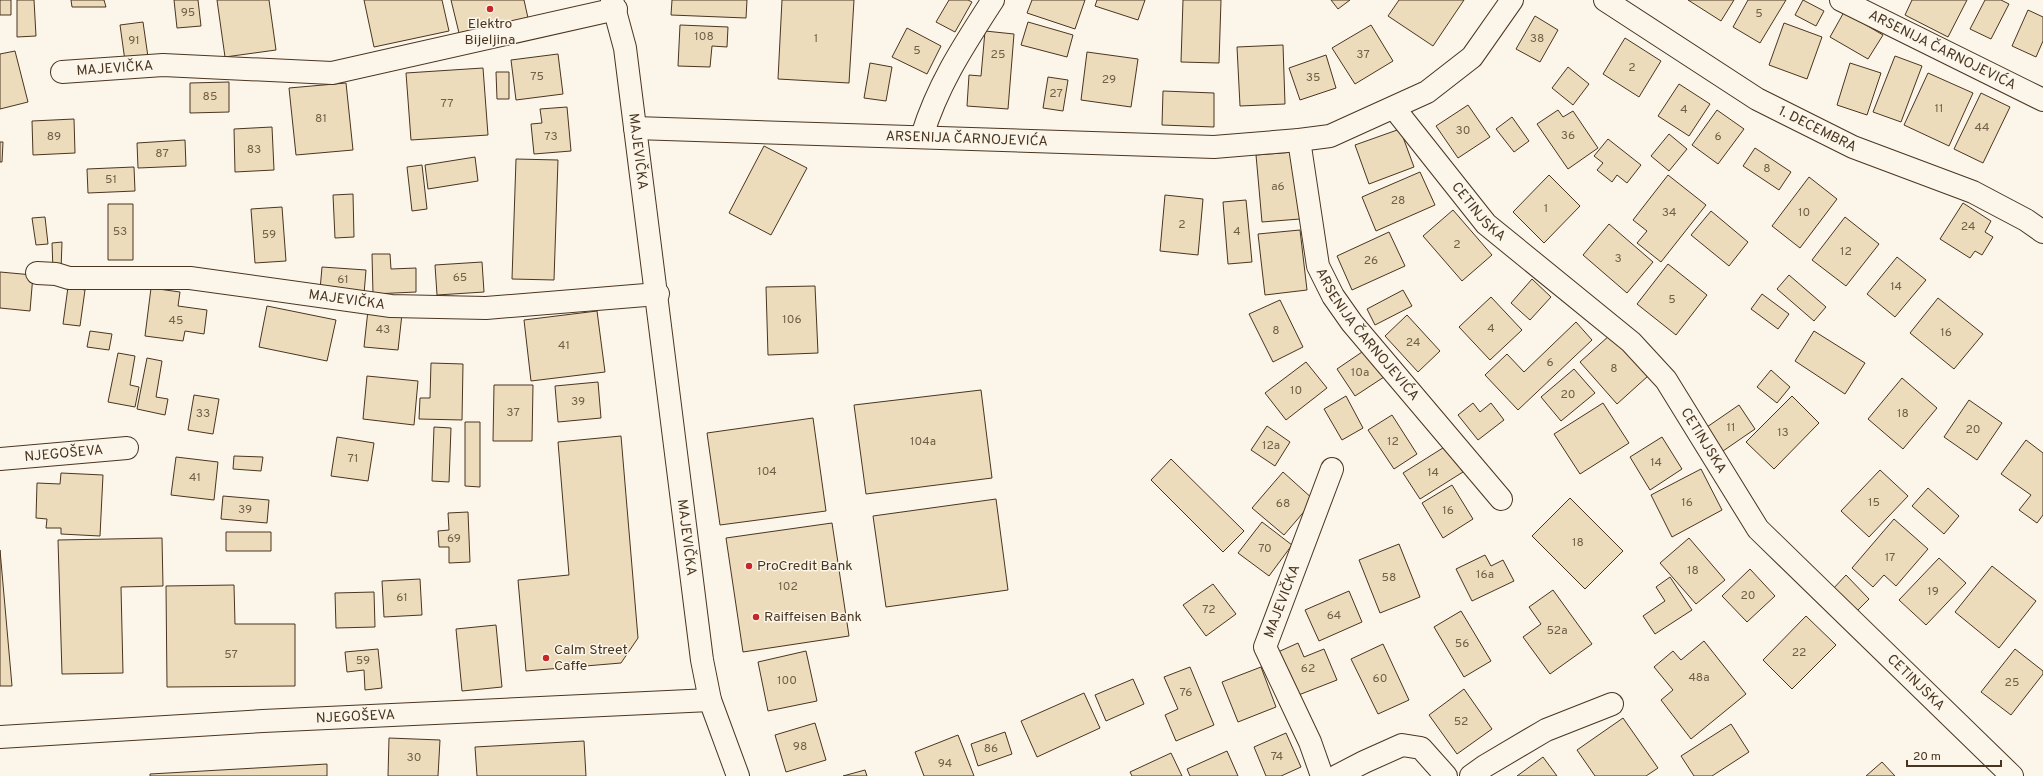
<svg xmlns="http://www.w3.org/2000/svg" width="2043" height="776" viewBox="0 0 2043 776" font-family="Overpass,sans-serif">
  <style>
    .building { fill: #ecdcbc; stroke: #4a3520 }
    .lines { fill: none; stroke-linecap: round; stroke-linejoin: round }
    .street-casing { stroke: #4a3520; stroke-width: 24 }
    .secondary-casing { stroke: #4a3520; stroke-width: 24 }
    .street { stroke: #fbf6e9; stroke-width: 22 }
    .secondary { stroke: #fbf6e9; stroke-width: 22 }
    .poi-dot { fill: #c62828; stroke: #fbf6e9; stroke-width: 1.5 }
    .labels { text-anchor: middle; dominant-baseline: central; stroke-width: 3; stroke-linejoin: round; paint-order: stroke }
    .number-label { font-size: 12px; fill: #725f47 }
    .poi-label { font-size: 14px; fill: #4a3520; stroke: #fbf6e9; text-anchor: start }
    .street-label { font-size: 14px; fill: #4a3520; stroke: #fbf6e9 }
  </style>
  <rect width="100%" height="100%" fill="#fbf6e9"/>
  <!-- building -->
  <path class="building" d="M0 0H11V15H0Z
    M17 0H34L36 36 17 37Z
    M71 0H104L106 7H72Z
    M174 0H198L201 26 177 28Z
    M217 0H269L276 50 225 57Z
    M364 0H442L449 31 374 47Z
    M451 0H524L528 18 459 33Z
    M672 0H747L746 18 671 15Z
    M782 0H854L849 83 778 79Z
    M949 0H968L972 2 955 32 936 22Z
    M1032 0H1085L1075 29 1027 13Z
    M1097 0H1145L1138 20 1095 6Z
    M1183 0H1221L1219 63 1181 62Z
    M1331 0H1350L1338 9Z
    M1399 0H1464L1433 46 1388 16Z
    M1688 0H1734L1721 21Z
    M1748 0H1786L1760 43 1733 27Z
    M1803 0 1824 11 1816 26 1795 15Z
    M1912 0H1967L1948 37 1905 15Z
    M1985 0H2001L2009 4 1991 39 1970 29Z
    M2028 10 2043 17V41L2036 57 2012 46Z
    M1844 12 1883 35 1868 59 1830 37Z
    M1535 16 1558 30 1540 62 1516 49Z
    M143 22 148 57 125 61 120 25Z
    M1028 22 1073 35 1067 57 1021 45Z
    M1784 23 1822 37 1807 79 1769 65Z
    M680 25 728 27 727 47 712 46 710 67 678 66Z
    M1371 25 1393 61 1355 84 1332 48Z
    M907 28 941 46 927 74 892 57Z
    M985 31 1014 34 1008 109 967 106 969 75 981 76Z
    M1625 38 1661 61 1639 97 1603 74Z
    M1283 45 1285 104 1240 106 1237 47Z
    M15 51 28 102 0 109V54Z
    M1087 52 1138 59 1131 107 1081 100Z
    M558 54 563 94 516 100 511 60Z
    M1326 55 1336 88 1300 100 1289 68Z
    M1895 56 1922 66 1901 122 1873 112Z
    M870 63 892 67 886 101 864 98Z
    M1850 63 1881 73 1867 115 1837 105Z
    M1568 67 1589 84 1573 105 1552 88Z
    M483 68 488 135 411 140 406 73Z
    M496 72H509V99H497Z
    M1928 73 1973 93 1949 146 1904 125Z
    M1048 77 1068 80 1063 111 1043 108Z
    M229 82V112L190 113V83Z
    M346 83 353 150 296 155 289 88Z
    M1679 84 1710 104 1689 136 1658 116Z
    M1163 91 1214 93V127L1162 125Z
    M1981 93 2010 107 1983 163 1954 149Z
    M1468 105 1490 137 1458 158 1436 126Z
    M567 107 571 151 534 154 531 124 542 123 540 109Z
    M1558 110 1563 117 1573 111 1598 148 1568 169 1537 124Z
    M1717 110 1744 129 1718 164 1692 145Z
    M1512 117 1529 141 1514 152 1496 129Z
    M74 119 75 153 33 155 32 121Z
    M272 127 274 170 235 172 234 129Z
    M1400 129 1414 167 1369 184 1355 145Z
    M1669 134 1687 149 1669 171 1651 156Z
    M1608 139 1641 165 1627 183 1617 175 1612 182 1597 170 1603 163 1594 156Z
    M185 140 186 166 138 168 137 143Z
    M0 142H3L2 162H0Z
    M764 146 807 168 771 235 729 213Z
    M1755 148 1791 172 1779 190 1743 166Z
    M1294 152 1300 219 1262 222 1256 155Z
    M475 157 478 181 428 189 425 165Z
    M516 159 558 160 554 280 512 279Z
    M422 165 427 209 412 211 407 167Z
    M134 167 135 191 88 193 87 169Z
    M1420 172 1435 205 1376 231 1362 197Z
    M1549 175 1580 206 1544 243 1513 212Z
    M1668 175 1706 205 1661 262 1637 243 1647 231 1633 220Z
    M1809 177 1837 199 1800 248 1772 226Z
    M353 194 354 237 335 238 333 195Z
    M1165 195 1203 199 1198 255 1160 251Z
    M1246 200 1252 262 1228 264 1223 202Z
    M1963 203 1991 221 1985 232 1993 237 1982 255 1975 251 1970 258 1940 239Z
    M108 204H133V260H108Z
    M282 207 286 261 255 263 251 209Z
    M1453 210 1492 255 1462 281 1423 236Z
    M1711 211 1748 242 1729 266 1691 235Z
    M45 217 48 244 36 245 32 218Z
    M1845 217 1879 244 1846 286 1812 260Z
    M1609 224 1653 262 1627 293 1583 255Z
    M1300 230 1307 290 1265 295 1258 234Z
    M1389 232 1405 266 1352 290 1337 256Z
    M62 242 61 270H53L52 243Z
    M372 254H390L391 269 416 268V292L373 294Z
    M1897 257 1926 280 1895 317 1867 294Z
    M482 262 484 292 437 295 435 265Z
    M1668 264 1707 295 1676 335 1637 304Z
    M322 267 366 270 364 294 320 290Z
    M0 272 33 275 30 311 0 308Z
    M1789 275 1826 307 1814 321 1777 289Z
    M1532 279 1551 297 1530 320 1511 303Z
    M815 286 818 353 768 355 766 287Z
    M68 287 85 290 80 326 63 324Z
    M151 288 180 292 178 306 207 310 204 334 185 331 183 341 145 336Z
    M1403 290 1412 306 1375 325 1367 309Z
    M1762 294 1789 314 1778 329 1751 309Z
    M1491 297 1522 330 1490 360 1459 327Z
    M1938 298 1983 334 1954 369 1910 333Z
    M1280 300 1303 347 1273 362 1249 314Z
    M267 306 336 320 327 361 259 347Z
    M368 310 402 314 398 350 364 347Z
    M597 311 605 372 531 381 524 320Z
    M1407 315 1440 351 1418 372 1385 336Z
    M1576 322 1592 340 1518 410 1485 375 1507 354 1524 372Z
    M90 331 112 334 109 350 87 347Z
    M1814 331 1865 363 1845 394 1795 361Z
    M1610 335 1648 376 1617 404 1580 362Z
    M1365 350 1384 377 1355 396 1337 369Z
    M118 353 135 356 130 385 139 387 135 407 108 402Z
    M147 358 162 361 156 397 168 399 165 415 137 409Z
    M1306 362 1327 388 1286 420 1265 393Z
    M431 363 463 364 462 420 419 419 420 398H430Z
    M1574 369 1595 393 1561 421 1541 397Z
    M1771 370 1790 387 1777 403 1757 387Z
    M367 376 418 381 414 425 363 419Z
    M1902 378 1937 408 1903 449 1868 419Z
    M598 382 601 418 558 422 555 386Z
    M494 385H533L532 441H493Z
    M981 390 992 478 866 494 854 405Z
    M194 395 219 399 213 434 188 430Z
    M1346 396 1363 428 1342 440 1324 409Z
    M1792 396 1819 423 1774 469 1746 442Z
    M1969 400 2002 423 1977 460 1944 437Z
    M1473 403 1480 412 1491 403 1504 420 1478 440 1458 415Z
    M1603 403 1629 443 1580 474 1554 434Z
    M1739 405 1755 429 1723 451 1707 427Z
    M1392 415 1417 454 1394 469 1368 430Z
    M813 418 826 511 720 525 707 433Z
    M465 422H480V487L465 486Z
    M1267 426 1290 442 1275 466 1251 450Z
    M434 427 451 428 449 482 432 481Z
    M621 436 638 638 621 663 526 671 518 580 569 575 558 442Z
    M337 437 374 443 368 481 331 476Z
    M1662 437 1682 469 1650 490 1630 457Z
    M2026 440 2043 453V515L2037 523 2019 510 2031 495 2001 474Z
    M1446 446 1463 472 1420 499 1403 473Z
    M234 456 263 457 261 471 233 469Z
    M176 457 218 462 214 500 171 495Z
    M1171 459 1244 531 1223 552 1151 480Z
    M1701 469 1722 510 1672 537 1651 495Z
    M1880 470 1908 496 1869 537 1841 511Z
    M1283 472 1314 500 1284 535 1252 508Z
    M61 473 103 475 100 536 61 534V528H46L47 519 36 518 37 483 60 484Z
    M1452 485 1473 519 1443 538 1422 503Z
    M1928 488 1959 516 1944 534 1912 506Z
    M223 496 269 500 267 523 221 519Z
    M1570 498 1623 551 1585 589 1532 536Z
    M996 499 1008 590 886 607 873 516Z
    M468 512 470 562 449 563V547H439L438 531 449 530 448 513Z
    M1894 519 1928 549 1896 586 1884 575 1873 587 1852 568Z
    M1262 522 1292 545 1269 576 1238 553Z
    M832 523 849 636 743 652 726 538Z
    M226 532H271V551H226Z
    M162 538 163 586 121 587 123 673 62 674 58 540Z
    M1689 538 1725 580 1696 604 1660 563Z
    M1399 544 1420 597 1380 613 1359 560Z
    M0 550 12 686H0Z
    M1485 555 1491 566 1503 560 1514 581 1472 601 1456 569Z
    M1939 558 1966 583 1926 625 1899 600Z
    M1992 566 2036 601 1999 648 1955 612Z
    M1750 569 1775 596 1747 622 1722 596Z
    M1846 575 1869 599 1855 613 1832 590Z
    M1670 577 1692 610 1655 634 1643 616 1665 601 1656 587Z
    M420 579 422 615 384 617 382 581Z
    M1213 584 1236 614 1206 636 1183 605Z
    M234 585 235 624H295V686L167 687 166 586Z
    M1553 590 1592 644 1550 674 1523 637 1541 624 1529 607Z
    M1349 591 1362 622 1319 641 1305 610Z
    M374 592 375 627 336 628 335 593Z
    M1461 611 1491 661 1464 677 1434 627Z
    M1806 616 1836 645 1792 689 1763 660Z
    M496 625 502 687 462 691 456 629Z
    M1704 641 1746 694 1691 739 1661 700 1673 690 1654 667 1673 651 1681 660Z
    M1298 643 1304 657 1324 649 1337 680 1296 696 1278 652Z
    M1383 644 1409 700 1378 714 1351 659Z
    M378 649 382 688 365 690 364 670 347 672 345 652Z
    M2015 649 2043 671V674L2011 715 1981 692Z
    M806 651 817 701 768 711 758 662Z
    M1190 667 1214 725 1176 741 1165 715 1178 709 1164 677Z
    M1261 667 1276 707 1238 722 1222 682Z
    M1133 679 1144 704 1106 721 1095 695Z
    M1464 689 1492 729 1457 754 1429 715Z
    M1084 693 1100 728 1037 757 1021 721Z
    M1623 718 1658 768 1646 776H1595L1577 750Z
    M815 723 826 760 786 772 775 735Z
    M1731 724 1749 752 1712 776H1694L1681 756Z
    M1005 732 1012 754 978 766 971 744Z
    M1286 733 1301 767 1281 776H1266L1254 747Z
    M958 735 974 776H924L915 752Z
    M389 738 440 740 438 776H388Z
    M584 741 586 776H477L475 747Z
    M1227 751 1238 776H1190L1187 769Z
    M1171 753 1182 776H1132L1130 772Z
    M1543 757 1557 776H1517Z
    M1882 762 1895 776H1866Z
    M327 764V776H150V774Z
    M865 770 867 776H843Z"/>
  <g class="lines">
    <defs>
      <g id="street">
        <path id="s1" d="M1605 0 1757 99 1853 147 1973 192 2026 220 2043 232"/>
        <path id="s2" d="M1841 0 2043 100"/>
        <path id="s3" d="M62 72 163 65 332 73 616 9"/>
        <path id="s4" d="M1394 108 1486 224 1631 342 1666 380 1758 529 2012 776"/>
        <path id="s5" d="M635 128 1214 147 1299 140 1330 136 1427 92 1472 57 1512 0"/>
        <path d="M922 136C938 84 964 45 993 0"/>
        <path id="s6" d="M1299 140 1318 266 1333 296 1352 323 1501 499"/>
        <path id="s7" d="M37 273 56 274 69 278H190L391 306 486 308 658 294"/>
        <path id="s8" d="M0 459 127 448"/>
        <path id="s9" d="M0 737 263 721 710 700"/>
        <path id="s10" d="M1322 776 1310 742 1265 647 1332 469"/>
        <path d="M1337 776 1364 762 1402 745 1421 748 1446 776"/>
        <path d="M1471 776 1485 766 1546 730 1612 704"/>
      </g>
      <g id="secondary">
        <path id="s11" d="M612 0 625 48 702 660 710 700 738 776"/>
      </g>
    </defs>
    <!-- street casing -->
    <use href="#street" class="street-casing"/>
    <!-- secondary casing -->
    <use href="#secondary" class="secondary-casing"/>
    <!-- street -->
    <use href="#street" class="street"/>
    <!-- secondary -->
    <use href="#secondary" class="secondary"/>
  </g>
  <!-- markers -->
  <g class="poi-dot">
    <circle cx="490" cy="9" r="4"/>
    <circle cx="749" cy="566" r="4"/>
    <circle cx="756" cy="617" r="4"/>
    <circle cx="546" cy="658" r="4"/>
  </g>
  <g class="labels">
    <!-- number labels -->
    <g class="number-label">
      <text x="188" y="13">95</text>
      <text x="1759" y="14">5</text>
      <text x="704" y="37">108</text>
      <text x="816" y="39">1</text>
      <text x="1537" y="39">38</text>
      <text x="134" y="41">91</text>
      <text x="917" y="51">5</text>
      <text x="998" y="55">25</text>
      <text x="1363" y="55">37</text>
      <text x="1632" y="68">2</text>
      <text x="537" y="77">75</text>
      <text x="1313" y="78">35</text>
      <text x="1109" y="80">29</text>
      <text x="1056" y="94">27</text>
      <text x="210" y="97">85</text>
      <text x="447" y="104">77</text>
      <text x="1939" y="109">11</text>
      <text x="1684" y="110">4</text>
      <text x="321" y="119">81</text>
      <text x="1982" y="128">44</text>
      <text x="1463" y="131">30</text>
      <text x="1568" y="136">36</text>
      <text x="54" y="137">89</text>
      <text x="551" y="137">73</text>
      <text x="1718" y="137">6</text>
      <text x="254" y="150">83</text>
      <text x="162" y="154">87</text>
      <text x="1767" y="169">8</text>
      <text x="111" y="180">51</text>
      <text x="1278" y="187">a6</text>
      <text x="1398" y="201">28</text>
      <text x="1546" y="209">1</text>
      <text x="1669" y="213">34</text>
      <text x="1804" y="213">10</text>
      <text x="1182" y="225">2</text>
      <text x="1968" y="227">24</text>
      <text x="120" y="232">53</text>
      <text x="1237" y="232">4</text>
      <text x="269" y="235">59</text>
      <text x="1457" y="245">2</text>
      <text x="1846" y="252">12</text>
      <text x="1618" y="259">3</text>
      <text x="1371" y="261">26</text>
      <text x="460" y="278">65</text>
      <text x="343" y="280">61</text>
      <text x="1896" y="287">14</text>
      <text x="1672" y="300">5</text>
      <text x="792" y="320">106</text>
      <text x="176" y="321">45</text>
      <text x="1491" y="329">4</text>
      <text x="383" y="330">43</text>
      <text x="1276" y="331">8</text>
      <text x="1946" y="333">16</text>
      <text x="1413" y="343">24</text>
      <text x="564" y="346">41</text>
      <text x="1550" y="363">6</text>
      <text x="1614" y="369">8</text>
      <text x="1360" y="373">10a</text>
      <text x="1296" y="391">10</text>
      <text x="1568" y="395">20</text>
      <text x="578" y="402">39</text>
      <text x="513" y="413">37</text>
      <text x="203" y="414">33</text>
      <text x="1903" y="414">18</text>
      <text x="1731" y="428">11</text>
      <text x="1973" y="430">20</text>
      <text x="1783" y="433">13</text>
      <text x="923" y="442">104a</text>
      <text x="1393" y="442">12</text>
      <text x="1271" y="446">12a</text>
      <text x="353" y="459">71</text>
      <text x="1656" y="463">14</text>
      <text x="767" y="472">104</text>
      <text x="1433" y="473">14</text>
      <text x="195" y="478">41</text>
      <text x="1687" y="503">16</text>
      <text x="1874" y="503">15</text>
      <text x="1283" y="504">68</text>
      <text x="245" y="510">39</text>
      <text x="1448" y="511">16</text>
      <text x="454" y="539">69</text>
      <text x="1578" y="543">18</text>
      <text x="1265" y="549">70</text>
      <text x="1890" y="558">17</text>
      <text x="1693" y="571">18</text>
      <text x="1485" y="575">16a</text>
      <text x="1389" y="578">58</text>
      <text x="788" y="587">102</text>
      <text x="1933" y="592">19</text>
      <text x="1748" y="596">20</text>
      <text x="402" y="598">61</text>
      <text x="1209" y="610">72</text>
      <text x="1334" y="616">64</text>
      <text x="1557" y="631">52a</text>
      <text x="1462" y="644">56</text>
      <text x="1799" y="653">22</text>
      <text x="231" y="655">57</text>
      <text x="363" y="661">59</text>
      <text x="1308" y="669">62</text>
      <text x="1699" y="678">48a</text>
      <text x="1380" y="679">60</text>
      <text x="787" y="681">100</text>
      <text x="2012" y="683">25</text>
      <text x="1186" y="693">76</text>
      <text x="1461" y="722">52</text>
      <text x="800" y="747">98</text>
      <text x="991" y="749">86</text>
      <text x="1277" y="757">74</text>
      <text x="414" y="758">30</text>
      <text x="945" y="764">94</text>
    </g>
    <!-- poi labels -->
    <g class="poi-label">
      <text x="490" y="24" text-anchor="middle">Elektro<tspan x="490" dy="16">Bijeljina</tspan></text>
      <text x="757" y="566">ProCredit Bank</text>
      <text x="764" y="617">Raiffeisen Bank</text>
      <text x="554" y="650">Calm Street<tspan x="554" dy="16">Caffe</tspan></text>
    </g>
    <!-- street labels -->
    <g class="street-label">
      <text stroke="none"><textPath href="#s2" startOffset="113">ARSENIJA ČARNOJEVIĆA</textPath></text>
      <text stroke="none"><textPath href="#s3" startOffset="53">MAJEVIČKA</textPath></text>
      <text stroke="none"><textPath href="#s1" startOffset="249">1. DECEMBRA</textPath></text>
      <text stroke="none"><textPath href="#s5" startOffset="332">ARSENIJA ČARNOJEVIĆA</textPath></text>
      <text stroke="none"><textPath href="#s11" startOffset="154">MAJEVIČKA</textPath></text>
      <text stroke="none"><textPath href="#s4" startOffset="134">CETINJSKA</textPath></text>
      <text stroke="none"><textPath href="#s7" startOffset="312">MAJEVIČKA</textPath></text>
      <text stroke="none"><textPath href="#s6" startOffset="212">ARSENIJA ČARNOJEVIĆA</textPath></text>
      <text stroke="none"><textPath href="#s4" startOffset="458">CETINJSKA</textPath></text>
      <text stroke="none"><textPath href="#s8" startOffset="64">NJEGOŠEVA</textPath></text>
      <text stroke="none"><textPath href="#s11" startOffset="543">MAJEVIČKA</textPath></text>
      <text stroke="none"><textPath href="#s10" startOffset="190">MAJEVIČKA</textPath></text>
      <text stroke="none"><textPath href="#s4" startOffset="782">CETINJSKA</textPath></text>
      <text stroke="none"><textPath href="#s9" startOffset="356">NJEGOŠEVA</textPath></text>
    </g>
  </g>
  <!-- scale -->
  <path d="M1907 760v6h94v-6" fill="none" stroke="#4a3520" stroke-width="2"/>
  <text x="1913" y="760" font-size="12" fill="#4a3520" stroke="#fbf6e9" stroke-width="3" paint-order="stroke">20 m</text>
</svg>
